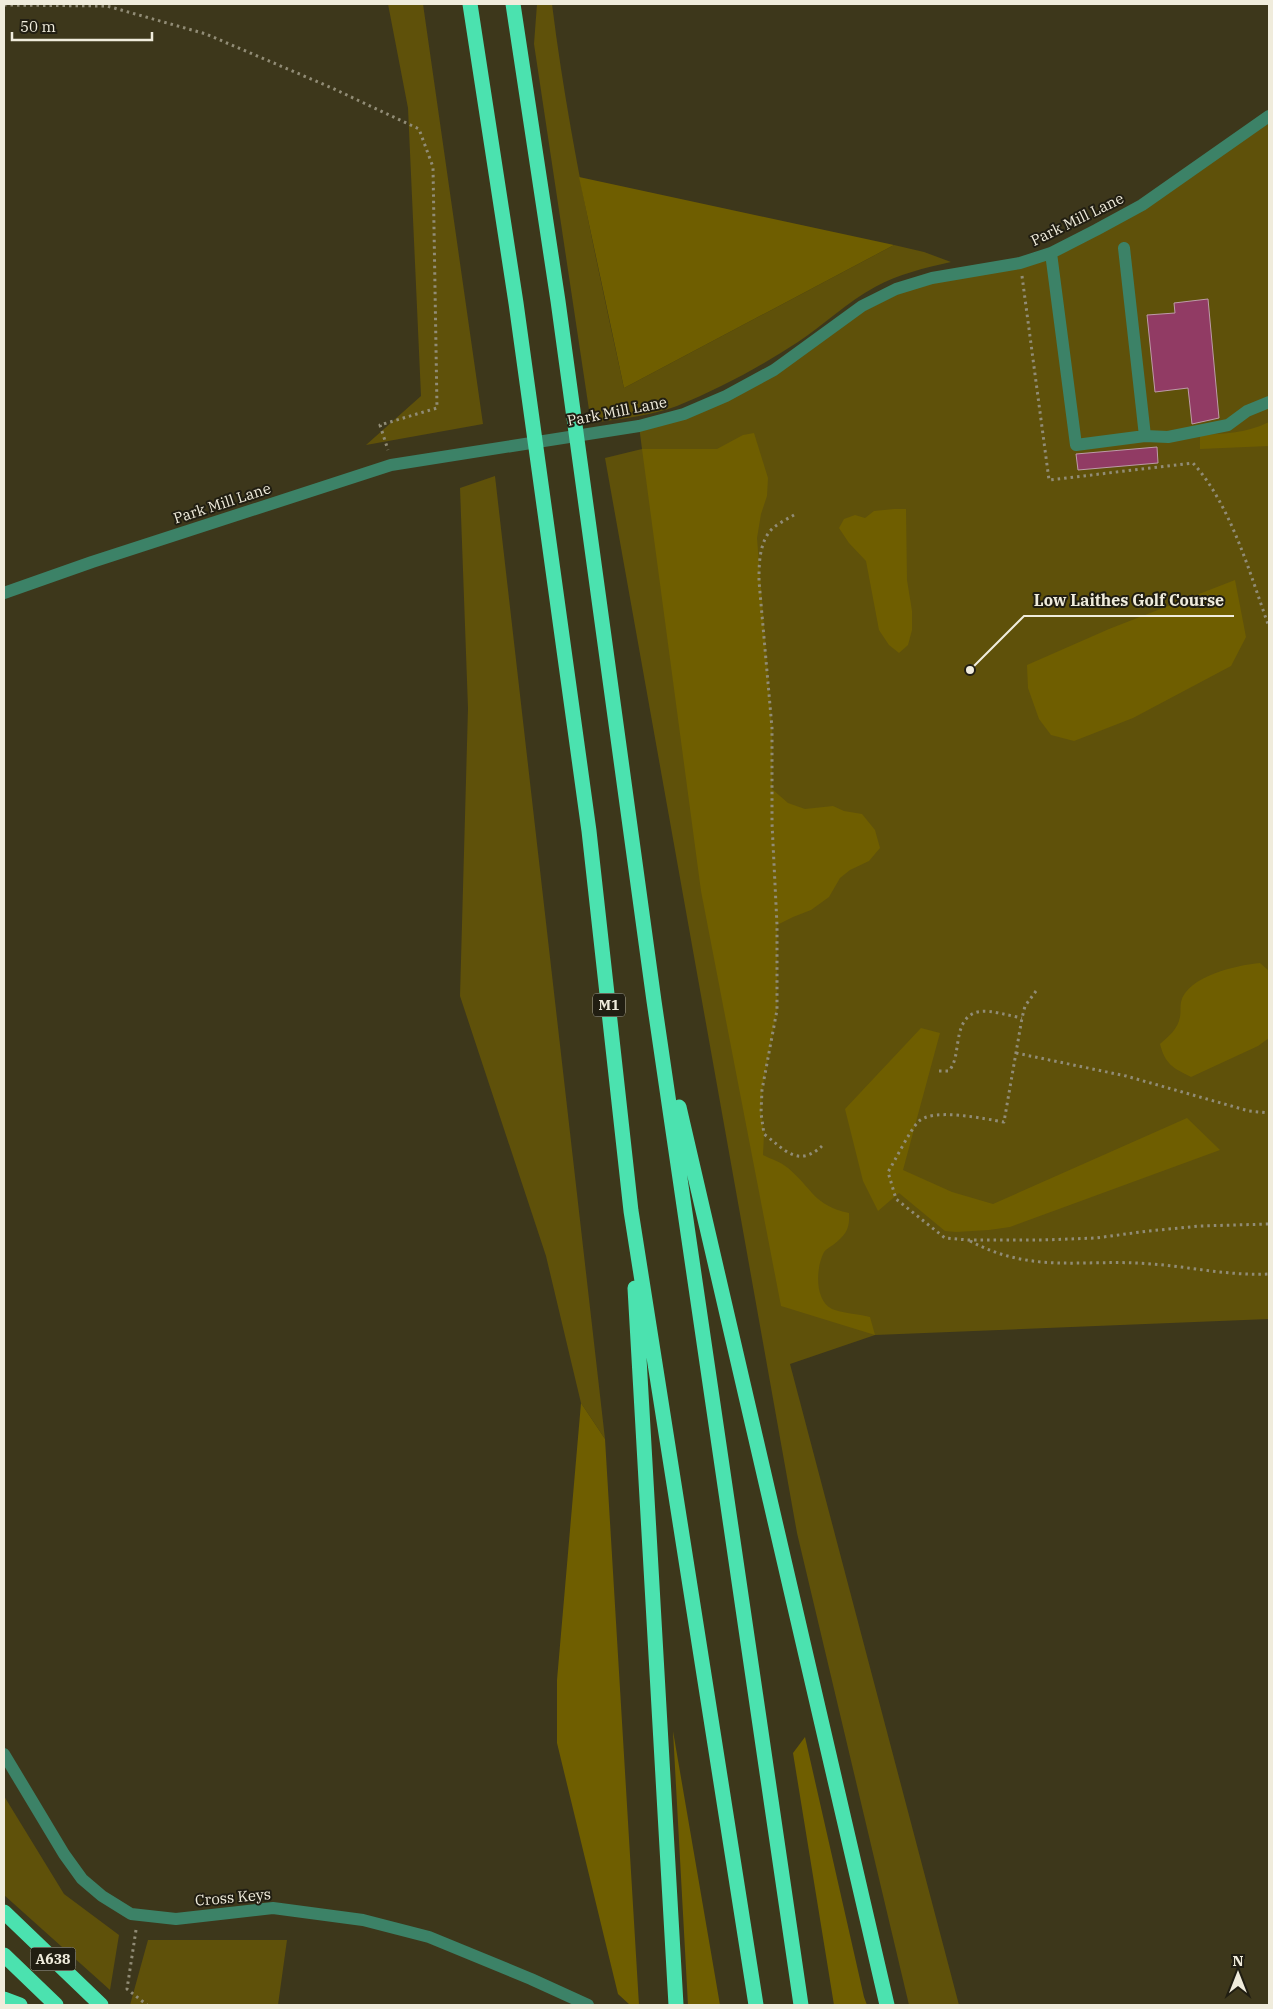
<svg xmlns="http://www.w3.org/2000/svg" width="1273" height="2009" viewBox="0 0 1273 2009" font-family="'IBM Plex Serif',serif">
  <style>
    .green { fill: #5f510a }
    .forest { fill: #6f5e00 }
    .building { fill: #913b64; stroke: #bd9ba8 }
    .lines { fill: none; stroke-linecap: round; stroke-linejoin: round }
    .path { stroke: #918c76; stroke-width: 3; stroke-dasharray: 2.5 4; stroke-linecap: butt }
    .minor { stroke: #3c8267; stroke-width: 12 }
    .highway { stroke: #4be2af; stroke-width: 15 }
    .labels { text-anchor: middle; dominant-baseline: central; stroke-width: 4; stroke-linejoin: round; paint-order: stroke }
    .shield { fill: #211e12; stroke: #b2ae9f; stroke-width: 1 }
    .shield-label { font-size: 14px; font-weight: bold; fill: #f0ecdc }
    .street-label { font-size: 15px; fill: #f0ecdc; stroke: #211e12 }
    .leader { fill: none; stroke: #f0ecdc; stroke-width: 2 }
    .callout-dot { fill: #f0ecdc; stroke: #211e12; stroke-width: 2 }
    .callout-label { font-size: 16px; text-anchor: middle; font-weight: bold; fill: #f0ecdc; stroke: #211e12; stroke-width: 4; stroke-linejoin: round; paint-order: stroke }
  </style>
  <rect width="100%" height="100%" fill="#3d371b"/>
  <!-- green -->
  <path class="green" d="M388 4H423L483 424 366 445 421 396 408 108Z
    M537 4H552C568 133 596 260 624 388L894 245 924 252 951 262C925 268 898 274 875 287 847 302 824 325 798 342 760 367 719 389 677 406 650 416 620 419 591 423L534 44Z
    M1269 116V1319L875 1335 790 1364 959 2005H909L797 1533 605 458 642 449 639 426 726 396 896 289 1020 263 1096 230Z
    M495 476 605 1439 581 1403 546 1256 460 996 468 708 460 488Z
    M4 1796 64 1894 119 1935 110 1990 4 1895Z
    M148 1940H287L278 2005H130Z"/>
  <!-- forest -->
  <path class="forest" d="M579 177 894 245 624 388Z
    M1269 422V446L1200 449V435C1224 434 1247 433 1269 422Z
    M754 433 768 478 767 496 761 514 757 538 772 728V789L788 803 805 809 833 806 844 811 862 814 875 830 880 848 869 861 850 870 840 878 829 897 811 910 793 917 777 925V1010L762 1090 761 1113 764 1134 763 1155C771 1159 781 1162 788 1168 813 1189 813 1205 849 1213 850 1229 846 1235 833 1245 830 1247 826 1249 824 1252 816 1267 814 1300 832 1309 841 1313 859 1314 870 1317L875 1335 781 1306 701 891 642 449H717L743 435Z
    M894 509H906L907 580 912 611V630L908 645 899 653 889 645 879 630 866 561 849 543 839 528 844 519 855 515 865 518 874 511Z
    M1235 580 1246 637 1231 666 1133 718 1074 741 1051 735 1039 719 1028 688 1027 665 1109 629Z
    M1260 963 1269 971V1038L1258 1046 1191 1077C1173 1068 1165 1064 1160 1044 1168 1037 1178 1029 1180 1017 1181 1012 1180 1007 1181 1002 1187 976 1238 965 1260 963Z
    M921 1028 940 1033 903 1170 952 1192 993 1204 1187 1118 1220 1150 1010 1227 989 1230 956 1232 945 1231 899 1193 878 1211 863 1181 845 1109Z
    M581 1403 605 1439 639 2005H630L618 1994 557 1743V1680Z
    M673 1731 720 2005H688Z
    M805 1737 864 1997 867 2005H834L793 1753Z"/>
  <!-- building -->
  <path class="building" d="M1208 299 1219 418 1192 424 1188 388 1155 392 1147 315 1175 313 1174 303Z
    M1157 447 1158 463 1078 470 1076 454Z"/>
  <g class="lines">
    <!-- path -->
    <path class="path" d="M4 5 107 6 206 34 332 88 419 129 433 167 437 408 380 425 388 450
      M1022 276 1049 480 1193 463C1231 505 1250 574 1269 627
      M794 515C787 519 779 523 773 528 759 541 759 564 759 581L772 728V823L777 925V1010L762 1090 761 1113 764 1134C785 1150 798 1168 822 1146
      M1036 991 1025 1006 1022 1018 1004 1122C985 1119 932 1107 918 1122 909 1132 896 1159 888 1172L896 1199 945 1238 968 1240H1042L1096 1238 1148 1231 1200 1226 1269 1224
      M1016 1053 1126 1076 1249 1111 1269 1113
      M939 1071H949C956 1062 956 1052 958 1041 964 999 991 1012 1022 1018
      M970 1241C1034 1275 1085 1258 1152 1264 1191 1267 1230 1276 1269 1274
      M136 1930 127 1989 147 2005"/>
    <!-- minor -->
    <path class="minor" d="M1051 253 1076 445 1145 436 1124 248
      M1145 436 1168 437 1228 425 1247 411 1269 402
      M4 593 92 562 391 465 639 426 684 414 726 396 774 370 862 306 896 289 932 278 1020 263 1051 253 1096 230 1142 205 1269 116
      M4 1754 64 1854 82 1879 102 1896 131 1914 176 1919 273 1908 363 1920 429 1937 531 1979 588 2005"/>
    <!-- highway -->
    <path class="highway" d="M470 4 516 303 589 831 631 1211 756 2005
      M513 4 558 301 654 1001 801 2005
      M679 1107 887 2005
      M635 1288 676 2005
      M4 1912 101 2005
      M4 1955 56 2005
      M4 1999 20 2005"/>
  </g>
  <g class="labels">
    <!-- shield labels -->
    <g class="shield">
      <rect x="593" y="993.5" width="32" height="23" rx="4"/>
      <rect x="30.5" y="1947.5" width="45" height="23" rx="4"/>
    </g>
    <g class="shield-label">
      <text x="609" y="1005">M1</text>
      <text x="53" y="1959">A638</text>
    </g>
    <!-- street labels -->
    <g class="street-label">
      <text transform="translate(1077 219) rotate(-26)">Park Mill Lane</text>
      <text transform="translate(617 411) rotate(-11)">Park Mill Lane</text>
      <text transform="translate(222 503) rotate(-18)">Park Mill Lane</text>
      <text transform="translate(233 1897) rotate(-5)">Cross Keys</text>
    </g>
  </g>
  <!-- callouts -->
  <path class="leader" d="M970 670L1024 616H1234"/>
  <circle class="callout-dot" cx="970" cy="670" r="5"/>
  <g class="callout-label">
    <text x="1129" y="606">Low Laithes Golf Course</text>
  </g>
  <!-- border -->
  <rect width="1273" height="2009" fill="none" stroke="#f0ecdc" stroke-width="10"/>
  <!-- north arrow -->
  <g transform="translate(1238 1974)" stroke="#211e12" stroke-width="4" paint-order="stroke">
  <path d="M0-4L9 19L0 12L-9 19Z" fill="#f0ecdc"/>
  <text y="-8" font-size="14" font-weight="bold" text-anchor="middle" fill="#f0ecdc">N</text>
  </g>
  <!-- scale -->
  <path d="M12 32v8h140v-8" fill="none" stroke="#f0ecdc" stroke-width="2.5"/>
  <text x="20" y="32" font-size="15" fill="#f0ecdc" stroke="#211e12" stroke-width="4" paint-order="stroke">50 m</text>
</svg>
